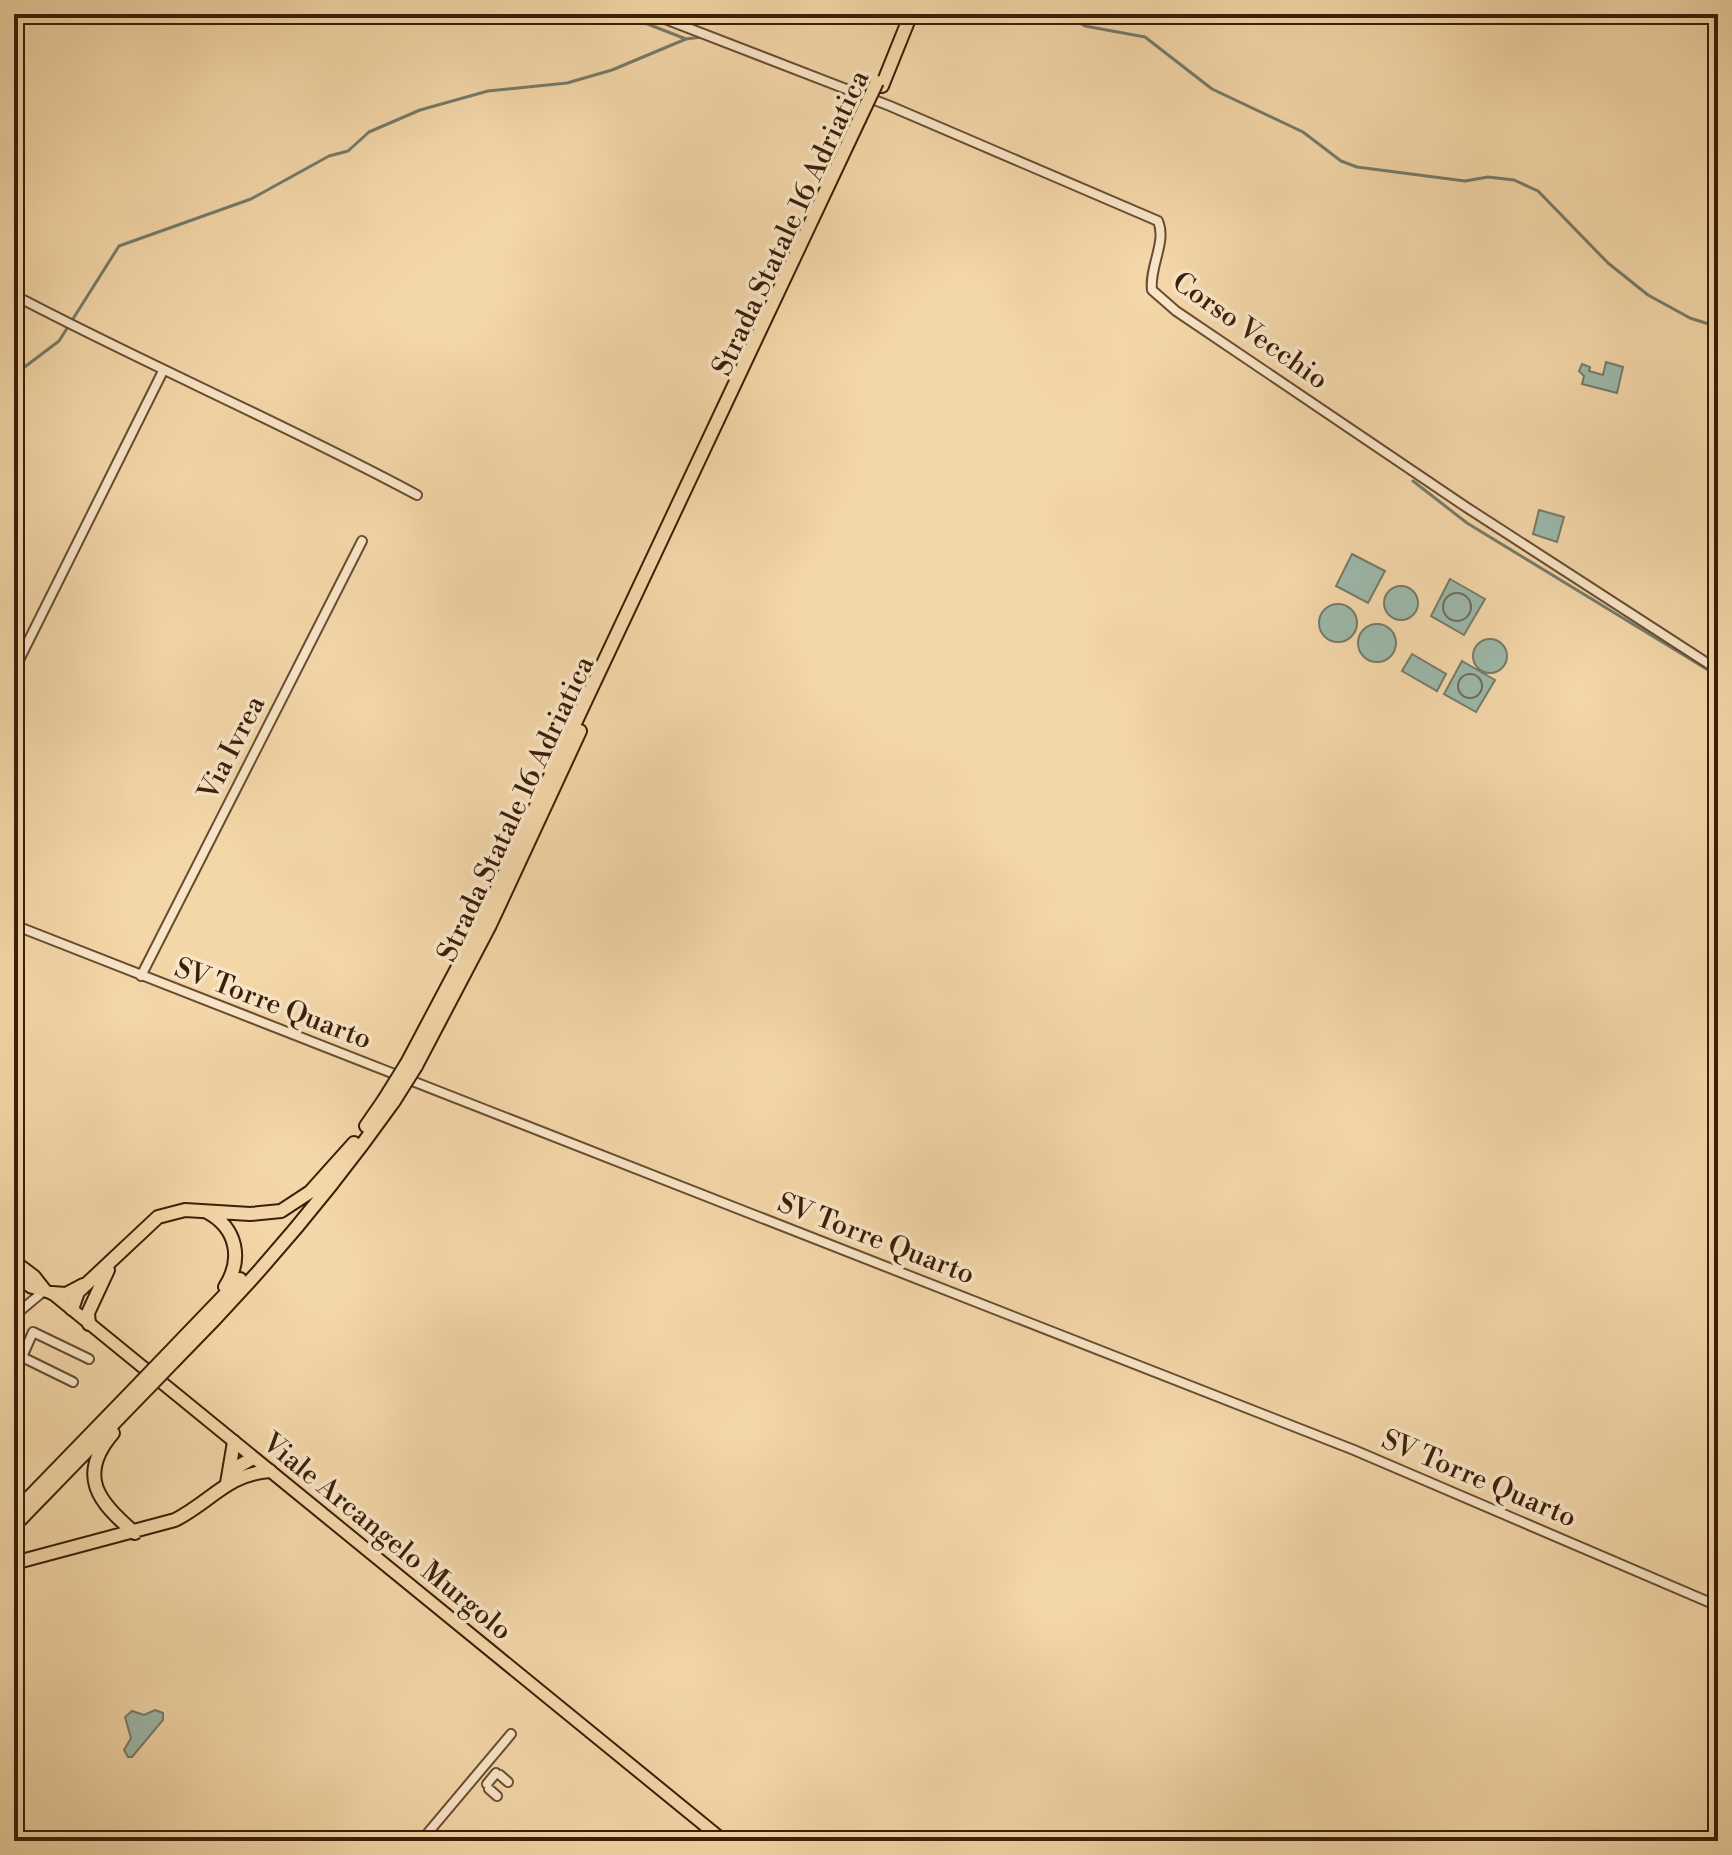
<svg xmlns="http://www.w3.org/2000/svg" width="1732" height="1855" viewBox="0 0 1732 1855" font-family="'Libre Bodoni',serif">
  <style>
    .water { fill: #9cb9ab; stroke: #757b6a; stroke-width: 2 }
    .lines { fill: none; stroke-linecap: round; stroke-linejoin: round }
    .shore { stroke: #6c6c5a; stroke-width: 2 }
    .stream { stroke: #757b6a; stroke-width: 3 }
    .minor-casing { stroke: #694c30; stroke-width: 12 }
    .major-casing { stroke: #3b1e08; stroke-width: 15 }
    .highway-casing { stroke: #3b1e08; stroke-width: 16 }
    .minor { stroke: #f8e5c7; stroke-width: 8 }
    .major { stroke: #f4d7a9; stroke-width: 11 }
    .highway { stroke: #f4d7a9; stroke-width: 12 }
    .highway-bridge-casing { stroke: #3b1e08; stroke-width: 16; stroke-linecap: butt }
    .highway-bridge { stroke: #f4d7a9; stroke-width: 12 }
    .labels { text-anchor: middle; dominant-baseline: central; stroke-width: 7; stroke-linejoin: round; paint-order: stroke }
    .street-label { font-size: 28px; fill: #3b1e08; stroke: #f8e5c7 }
  </style>
  <rect width="100%" height="100%" fill="#f4d7a9"/>
  <filter id="stains"><feTurbulence type="fractalNoise" baseFrequency=".0025" numOctaves="4"/><feColorMatrix values="0 0 0 0 .2 0 0 0 0 .09 0 0 0 0 .02 0 0 0 .5 -.17"/></filter>
  <radialGradient id="worn" r=".72"><stop offset=".6" stop-color="#630" stop-opacity="0"/><stop offset="1" stop-color="#630" stop-opacity=".3"/></radialGradient>
  <!-- water -->
  <path class="water" d="M1606 362 1623 367 1617 393 1582 384 1584 376 1579 371 1582 364 1590 367 1589 371 1603 375Z
    M1539 510 1564 517 1557 542 1533 534Z
    M1352 554 1385 571 1368 603 1336 586Z
    M1450 579 1485 599 1464 635 1431 616Z
    M1384 603a17 17 0 1 1 34 0a17 17 0 1 1-34 0Z
    M1319 623a19 19 0 1 1 38 0a19 19 0 1 1-38 0Z
    M1358 643a19 19 0 1 1 38 0a19 19 0 1 1-38 0Z
    M1473 656a17 17 0 1 1 34 0a17 17 0 1 1-34 0Z
    M1412 654 1446 674 1437 691 1402 671Z
    M1462 661 1495 680 1476 712 1444 694Z
    M155 1710 163 1713V1720L132 1757H128L124 1750 131 1738 125 1717 132 1711 144 1715Z"/>
  <g class="lines">
    <!-- shore -->
    <path class="shore" d="M1443 607a14 14 0 1 1 28 0a14 14 0 1 1-28 0Z
      M1458 686a12 12 0 1 1 24 0a12 12 0 1 1-24 0Z"/>
    <!-- stream -->
    <path class="stream" d="M622 14 686 39 702 37
      M1066 14 1085 26 1145 37 1212 89 1303 132 1341 161 1357 167 1465 181 1488 177 1514 180 1538 191 1608 263 1648 295 1690 318 1718 327
      M14 375 59 341 119 246 251 199 329 156 348 151 369 132 420 110 488 91 567 83 612 70 686 39
      M1413 481 1467 523 1718 676"/>
    <defs>
      <path id="minor" d="M652 14 890 106 1158 221C1167 242 1149 267 1152 290L1176 311 1466 507 1718 670
        M14 295C147 365 285 424 417 495
        M14 670 163 371
        M14 925 1354 1450 1718 1606
        M141 976 362 541
        M14 1316 45 1290
        M14 1353 73 1382
        M22 1357 33 1332 89 1359
        M500 1775 508 1782
        M487 1784 496 1773
        M489 1789 497 1796
        M421 1841 511 1734"/>
      <path id="major" d="M14 1261 34 1276 45 1290
        M14 1275 31 1287 52 1293 724 1841"/>
      <path id="highway" d="M882 86 911 14
        M407 1063 480 925 859 120
        M416 1066 490 925 580 731
        M366 1126 384 1100
        M207 1212C237 1228 243 1259 225 1287
        M52 1293 66 1294 83 1285
        M72 1309 78 1292 158 1217 185 1210 250 1214 281 1211 310 1192 354 1143
        M89 1324 88 1313 108 1270
        M167 1355 240 1279
        M175 1360C256 1279 328 1194 394 1101
        M113 1433C76 1476 99 1503 135 1533
        M230 1471 253 1458
        M227 1483 234 1442
        M14 1513 141 1382
        M14 1526 149 1387
        M14 1563 175 1520C212 1501 227 1474 270 1471"/>
    </defs>
    <!-- minor casing -->
    <use href="#minor" class="minor-casing"/>
    <!-- major casing -->
    <use href="#major" class="major-casing"/>
    <!-- highway casing -->
    <use href="#highway" class="highway-casing"/>
    <!-- minor -->
    <use href="#minor" class="minor"/>
    <!-- major -->
    <use href="#major" class="major"/>
    <!-- highway -->
    <use href="#highway" class="highway"/>
    <defs>
      <path id="highway-bridge" d="M859 120 877 82
        M384 1100 407 1063
        M394 1101 416 1066
        M141 1382 167 1355
        M149 1387 175 1360"/>
    </defs>
    <!-- highway-bridge casing -->
    <use href="#highway-bridge" class="highway-bridge-casing"/>
    <!-- highway-bridge -->
    <use href="#highway-bridge" class="highway-bridge"/>
  </g>
  <g class="labels">
    <!-- street labels -->
    <g class="street-label">
      <text transform="translate(791 223) rotate(-65)">Strada Statale 16 Adriatica</text>
      <text transform="translate(1250 331) rotate(35)">Corso Vecchio</text>
      <text transform="translate(232 748) rotate(-63)">Via Ivrea</text>
      <text transform="translate(516 809) rotate(-65)">Strada Statale 16 Adriatica</text>
      <text transform="translate(273 1004) rotate(21)">SV Torre Quarto</text>
      <text transform="translate(876 1239) rotate(21)">SV Torre Quarto</text>
      <text transform="translate(1479 1479) rotate(23)">SV Torre Quarto</text>
      <text transform="translate(387 1537) rotate(39)">Viale Arcangelo Murgolo</text>
    </g>
  </g>
  <!-- margin -->
  <rect width="1732" height="1855" fill="none" stroke="#f4d7a9" stroke-width="48"/>
  <rect x="16" y="16" width="1700" height="1823" fill="none" stroke="#3b1e08" stroke-width="4"/>
  <rect x="24" y="24" width="1684" height="1807" fill="none" stroke="#3b1e08" stroke-width="2"/>
  <rect width="100%" height="100%" filter="url(#stains)"/>
  <rect width="100%" height="100%" fill="url(#worn)"/>
</svg>
